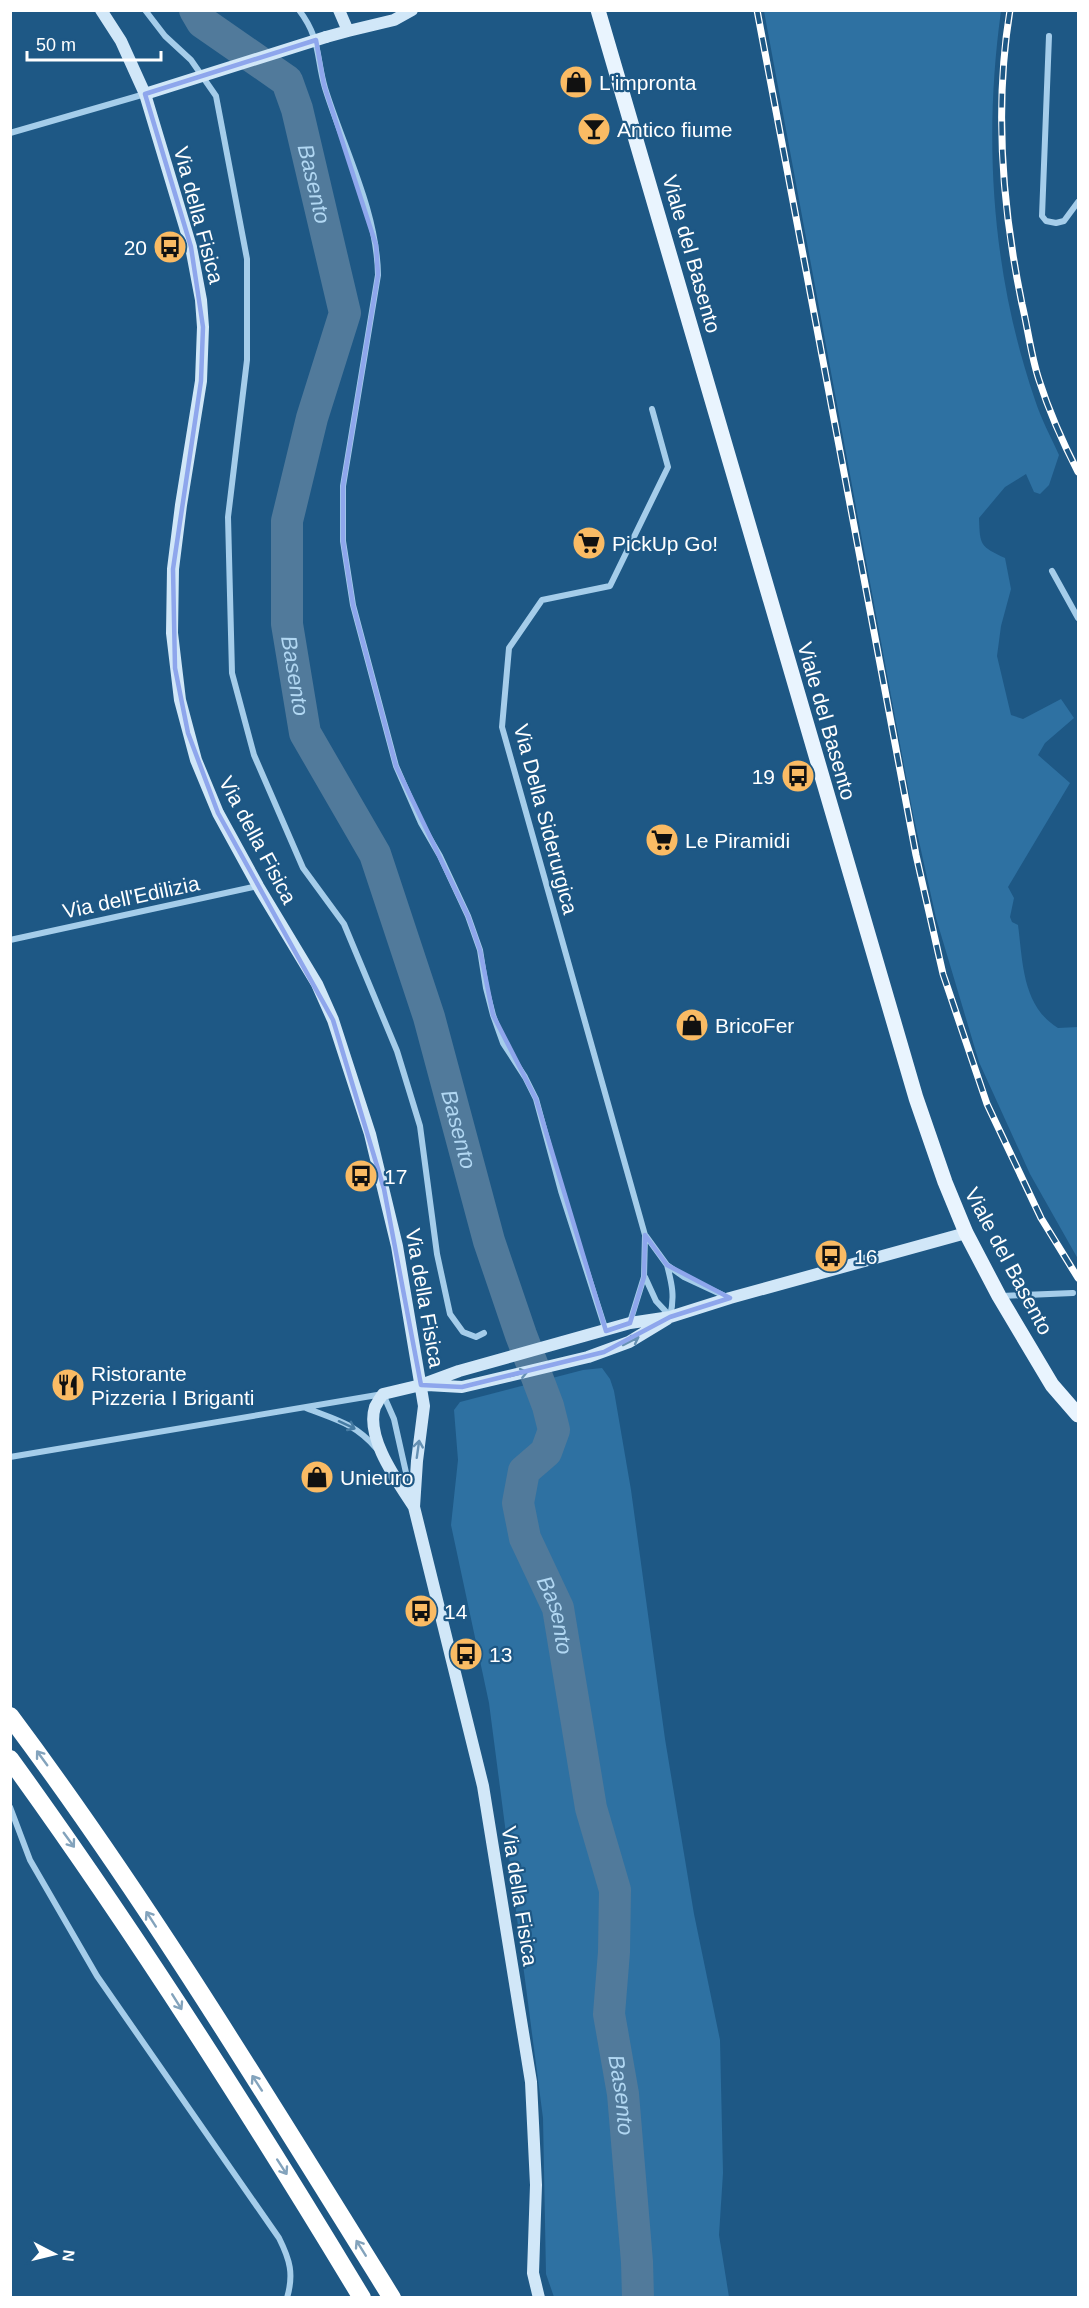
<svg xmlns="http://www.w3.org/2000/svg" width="1089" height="2308" viewBox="0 0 1089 2308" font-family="Helvetica,sans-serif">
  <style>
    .green { fill: #2e71a2 }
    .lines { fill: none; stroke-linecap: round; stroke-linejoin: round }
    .river { stroke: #517a9b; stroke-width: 32 }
    .street { stroke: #a5cdea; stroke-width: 6 }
    .secondary { stroke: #d1e7f8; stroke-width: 12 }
    .primary { stroke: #e9f4fe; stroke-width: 15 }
    .highway { stroke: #fff; stroke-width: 18 }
    .rail-casing { stroke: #fff; stroke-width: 7 }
    .rail { stroke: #1e5885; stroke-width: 4.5; stroke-dasharray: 14; stroke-linecap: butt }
    .secondary-bridge { stroke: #d1e7f8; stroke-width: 12 }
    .oneway { stroke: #6691b3 }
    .oneway2 { stroke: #467ba3 }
    .oneway3 { stroke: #83a3bc }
    .marked { fill: none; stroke: #8ea6ec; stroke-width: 4.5; stroke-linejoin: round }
    .labels { text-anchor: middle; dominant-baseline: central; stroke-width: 4.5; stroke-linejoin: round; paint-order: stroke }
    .poi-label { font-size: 21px; fill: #fff; stroke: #1e5885; text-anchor: start }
    .street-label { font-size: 21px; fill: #fff; stroke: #1e5885 }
    .water-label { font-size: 22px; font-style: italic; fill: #b1d7f2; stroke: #1e5885 }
  </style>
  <rect width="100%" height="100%" fill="#1e5885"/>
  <!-- green -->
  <path class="green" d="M764 11H1001C983 141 992 275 1035 400 1041 419 1051 437 1059 455L1049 485 1040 494 1034 492 1026 474 1005 487 979 518C980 546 980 546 1005 558L1011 589 1001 626 997 656 1011 715 1023 719 1061 699 1074 718 1045 743 1038 755 1070 783 1008 887 1014 898 1010 917 1012 922 1018 925C1023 962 1022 1006 1058 1028L1078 1027V1259L1030 1174 979 1062 936 918 913 814Z
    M602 1368 610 1379 614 1391 631 1490 665 1739 694 1914 720 2040 723 2173 719 2235 729 2297H554L546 2274 543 2118 489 1703 451 1525 458 1460 454 1410 460 1402 583 1370Z"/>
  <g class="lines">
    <!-- river -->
    <path class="river" id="s1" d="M195 10 202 22 287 81 297 109 345 313 312 418 287 521V624L305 733 375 854 429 1017 489 1241 521 1335 548 1406 554 1430 546 1452 524 1471 518 1503 525 1538 558 1608 591 1808 615 1890 614 1952 609 2014 623 2094 637 2262 638 2298"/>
    <!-- street -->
    <path class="street" d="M145 10 165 36 191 60 216 96 247 259V360L228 517 232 673 254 755 303 868 344 924 397 1051 420 1126 437 1254 450 1314 463 1332 476 1337 484 1333
      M299 10C321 39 316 57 325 88 344 149 377 211 378 275L343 486V541L353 605 396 766 421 823 440 856 468 916 480 950 486 988 493 1015 503 1043 525 1077 536 1099 561 1191 606 1331
      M1049 36 1042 216 1046 221 1056 223 1064 221 1078 202
      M10 133 145 94
      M1052 571 1078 618
      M10 940 258 886
      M646 1236 667 1265 684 1277 729 1298
      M667 1265C672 1284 675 1297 670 1316
      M645 1277 656 1301 670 1316
      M1001 1296 1073 1293
      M630 1322 644 1277 645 1235 502 727 509 648 542 600 610 586 668 467 652 409
      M306 1408C336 1420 354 1423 376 1448
      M10 1457 383 1394 394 1419 411 1495
      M10 1807 30 1860 97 1976 279 2238C290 2260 294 2274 287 2298"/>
    <!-- secondary -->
    <path class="secondary" d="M101 10 121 41 145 94 191 247 201 300 203 327 201 381 181 505 173 569 172 633 180 700 196 760 218 813 258 886 317 984 333 1020 370 1134 397 1246 424 1406 417 1461 414 1507 483 1786 531 2082 536 2185 533 2273 539 2298
      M339 10 348 31 394 20 412 10
      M326 37 348 31
      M427 1385 462 1387 588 1357 629 1342 667 1319
      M414 1507C398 1482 365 1438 375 1407 377 1403 380 1398 383 1394L421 1385 459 1371 630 1323 670 1317 730 1298 966 1233"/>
    <!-- primary -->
    <path class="primary" d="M598 10 916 1098 945 1182 966 1233 999 1296 1052 1385 1078 1415"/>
    <!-- highway -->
    <path class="highway" d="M10 1716C149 1902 269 2101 392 2298
      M10 1759C136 1933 251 2114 362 2298"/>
    <defs>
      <path id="rail" d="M757 10 916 855 943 974 987 1104 1041 1218 1078 1278
        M1010 10C994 108 1002 207 1022 304 1028 329 1031 356 1039 380 1049 411 1063 443 1078 472"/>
    </defs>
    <!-- rail casing -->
    <use href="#rail" class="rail-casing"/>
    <!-- rail -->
    <use href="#rail" class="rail"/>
    <!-- secondary-bridge -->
    <path class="secondary-bridge" d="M145 94 326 37"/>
  </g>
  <!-- one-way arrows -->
  <defs><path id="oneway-shaft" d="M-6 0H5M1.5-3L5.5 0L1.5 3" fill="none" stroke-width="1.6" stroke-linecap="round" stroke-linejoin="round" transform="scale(1.5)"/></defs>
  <g class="oneway">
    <use href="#oneway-shaft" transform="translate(631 1341) rotate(-27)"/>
    <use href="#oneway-shaft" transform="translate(519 1374) rotate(-14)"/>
    <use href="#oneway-shaft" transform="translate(418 1449) rotate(-82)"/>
  </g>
  <use class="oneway2" href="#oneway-shaft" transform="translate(347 1425) rotate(25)"/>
  <g class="oneway3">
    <use href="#oneway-shaft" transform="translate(42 1758) rotate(-126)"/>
    <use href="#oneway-shaft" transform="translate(69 1840) rotate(54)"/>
    <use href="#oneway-shaft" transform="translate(151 1919) rotate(-123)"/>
    <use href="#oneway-shaft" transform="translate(177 2002) rotate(58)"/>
    <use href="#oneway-shaft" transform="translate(257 2083) rotate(-123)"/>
    <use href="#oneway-shaft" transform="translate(282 2167) rotate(57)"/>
    <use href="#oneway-shaft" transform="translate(361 2248) rotate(-122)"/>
  </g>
  <!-- marked area -->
  <path class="marked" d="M316 40 324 85 376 245 378 275 343 486V541L353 605 396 766 468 916 480 950 493 1015 536 1099 606 1331 630 1323 644 1277 645 1235 667 1265 730 1298 670 1317 604 1352 462 1387 421 1385 384 1189 333 1020 218 813 188 733 175 668 173 569 201 381 203 327 191 247 145 94Z"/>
  <!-- icons -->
  <defs>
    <symbol id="shop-disc" viewBox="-11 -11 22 22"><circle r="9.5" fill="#fabb64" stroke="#1e5885"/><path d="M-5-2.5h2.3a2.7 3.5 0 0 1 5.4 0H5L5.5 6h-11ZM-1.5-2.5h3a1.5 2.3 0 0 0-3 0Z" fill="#111"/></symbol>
    <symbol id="bar-disc" viewBox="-11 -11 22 22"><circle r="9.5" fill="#fabb64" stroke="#1e5885"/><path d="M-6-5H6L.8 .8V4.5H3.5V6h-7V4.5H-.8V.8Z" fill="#111"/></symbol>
    <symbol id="bus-disc" viewBox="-11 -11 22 22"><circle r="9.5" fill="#fabb64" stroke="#1e5885"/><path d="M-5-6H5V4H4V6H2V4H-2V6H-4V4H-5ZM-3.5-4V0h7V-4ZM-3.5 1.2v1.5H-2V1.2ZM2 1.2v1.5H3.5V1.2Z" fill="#111"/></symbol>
    <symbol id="supermarket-disc" viewBox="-11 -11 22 22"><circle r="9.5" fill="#fabb64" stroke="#1e5885"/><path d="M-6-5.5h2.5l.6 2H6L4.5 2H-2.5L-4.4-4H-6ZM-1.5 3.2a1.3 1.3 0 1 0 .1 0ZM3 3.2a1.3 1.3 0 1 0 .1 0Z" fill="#111"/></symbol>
    <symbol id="restaurant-disc" viewBox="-11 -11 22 22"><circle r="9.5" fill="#fabb64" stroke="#1e5885"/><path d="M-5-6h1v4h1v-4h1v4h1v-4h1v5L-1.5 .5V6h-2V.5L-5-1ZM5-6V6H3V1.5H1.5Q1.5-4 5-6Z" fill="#111"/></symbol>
  </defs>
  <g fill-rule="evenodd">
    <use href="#shop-disc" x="557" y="63" width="38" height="38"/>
    <use href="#bar-disc" x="575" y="110" width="38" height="38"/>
    <use href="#bus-disc" x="151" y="228" width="38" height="38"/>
    <use href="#supermarket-disc" x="570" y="524" width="38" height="38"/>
    <use href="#bus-disc" x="779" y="757" width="38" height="38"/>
    <use href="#supermarket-disc" x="643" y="821" width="38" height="38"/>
    <use href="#shop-disc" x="673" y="1006" width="38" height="38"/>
    <use href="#bus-disc" x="342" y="1157" width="38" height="38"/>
    <use href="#bus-disc" x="812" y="1237" width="38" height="38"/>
    <use href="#restaurant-disc" x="49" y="1366" width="38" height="38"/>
    <use href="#shop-disc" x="298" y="1458" width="38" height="38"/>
    <use href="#bus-disc" x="402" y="1592" width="38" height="38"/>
    <use href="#bus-disc" x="447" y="1635" width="38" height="38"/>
  </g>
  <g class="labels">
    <!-- poi labels -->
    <g class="poi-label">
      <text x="599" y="82">L'impronta</text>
      <text x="617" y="129">Antico fiume</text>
      <text x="147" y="247" text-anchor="end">20</text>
      <text x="612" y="543">PickUp Go!</text>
      <text x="775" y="776" text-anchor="end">19</text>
      <text x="685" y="840">Le Piramidi</text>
      <text x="715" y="1025">BricoFer</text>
      <text x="384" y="1176">17</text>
      <text x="854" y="1256">16</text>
      <text x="91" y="1373">Ristorante<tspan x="91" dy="24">Pizzeria I Briganti</tspan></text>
      <text x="340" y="1477">Unieuro</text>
      <text x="444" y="1611">14</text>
      <text x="489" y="1654">13</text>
    </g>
    <!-- street labels -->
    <g class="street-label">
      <text transform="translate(199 215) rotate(75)">Via della Fisica</text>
      <text transform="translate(692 254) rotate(74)">Viale del Basento</text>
      <text transform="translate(827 721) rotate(74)">Viale del Basento</text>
      <text transform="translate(546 819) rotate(75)">Via Della Siderurgica</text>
      <text transform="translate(258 840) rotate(62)">Via della Fisica</text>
      <text transform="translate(131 897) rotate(-12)">Via dell'Edilizia</text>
      <text transform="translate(1009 1261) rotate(62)">Viale del Basento</text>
      <text transform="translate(425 1298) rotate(80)">Via della Fisica</text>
      <text transform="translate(520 1896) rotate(81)">Via della Fisica</text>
    </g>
    <!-- water labels -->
    <g class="water-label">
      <text stroke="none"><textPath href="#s1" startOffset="224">Basento</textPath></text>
      <text stroke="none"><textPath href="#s1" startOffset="728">Basento</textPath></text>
      <text stroke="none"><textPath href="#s1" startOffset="1214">Basento</textPath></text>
      <text stroke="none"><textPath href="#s1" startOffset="1734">Basento</textPath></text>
      <text stroke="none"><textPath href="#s1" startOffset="2222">Basento</textPath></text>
    </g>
  </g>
  <!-- border -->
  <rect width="1089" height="2308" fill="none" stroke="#ffffff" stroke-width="24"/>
  <!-- north arrow -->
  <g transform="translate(54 2254) rotate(97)" stroke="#1e5885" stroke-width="4.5" paint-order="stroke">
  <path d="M0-4.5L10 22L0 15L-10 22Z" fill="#ffffff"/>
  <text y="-9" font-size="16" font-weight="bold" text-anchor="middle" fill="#ffffff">N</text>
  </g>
  <!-- scale -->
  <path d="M27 51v9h134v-9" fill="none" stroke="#ffffff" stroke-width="3"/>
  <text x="36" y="51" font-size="18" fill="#ffffff" stroke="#1e5885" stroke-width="4.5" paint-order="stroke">50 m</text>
</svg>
